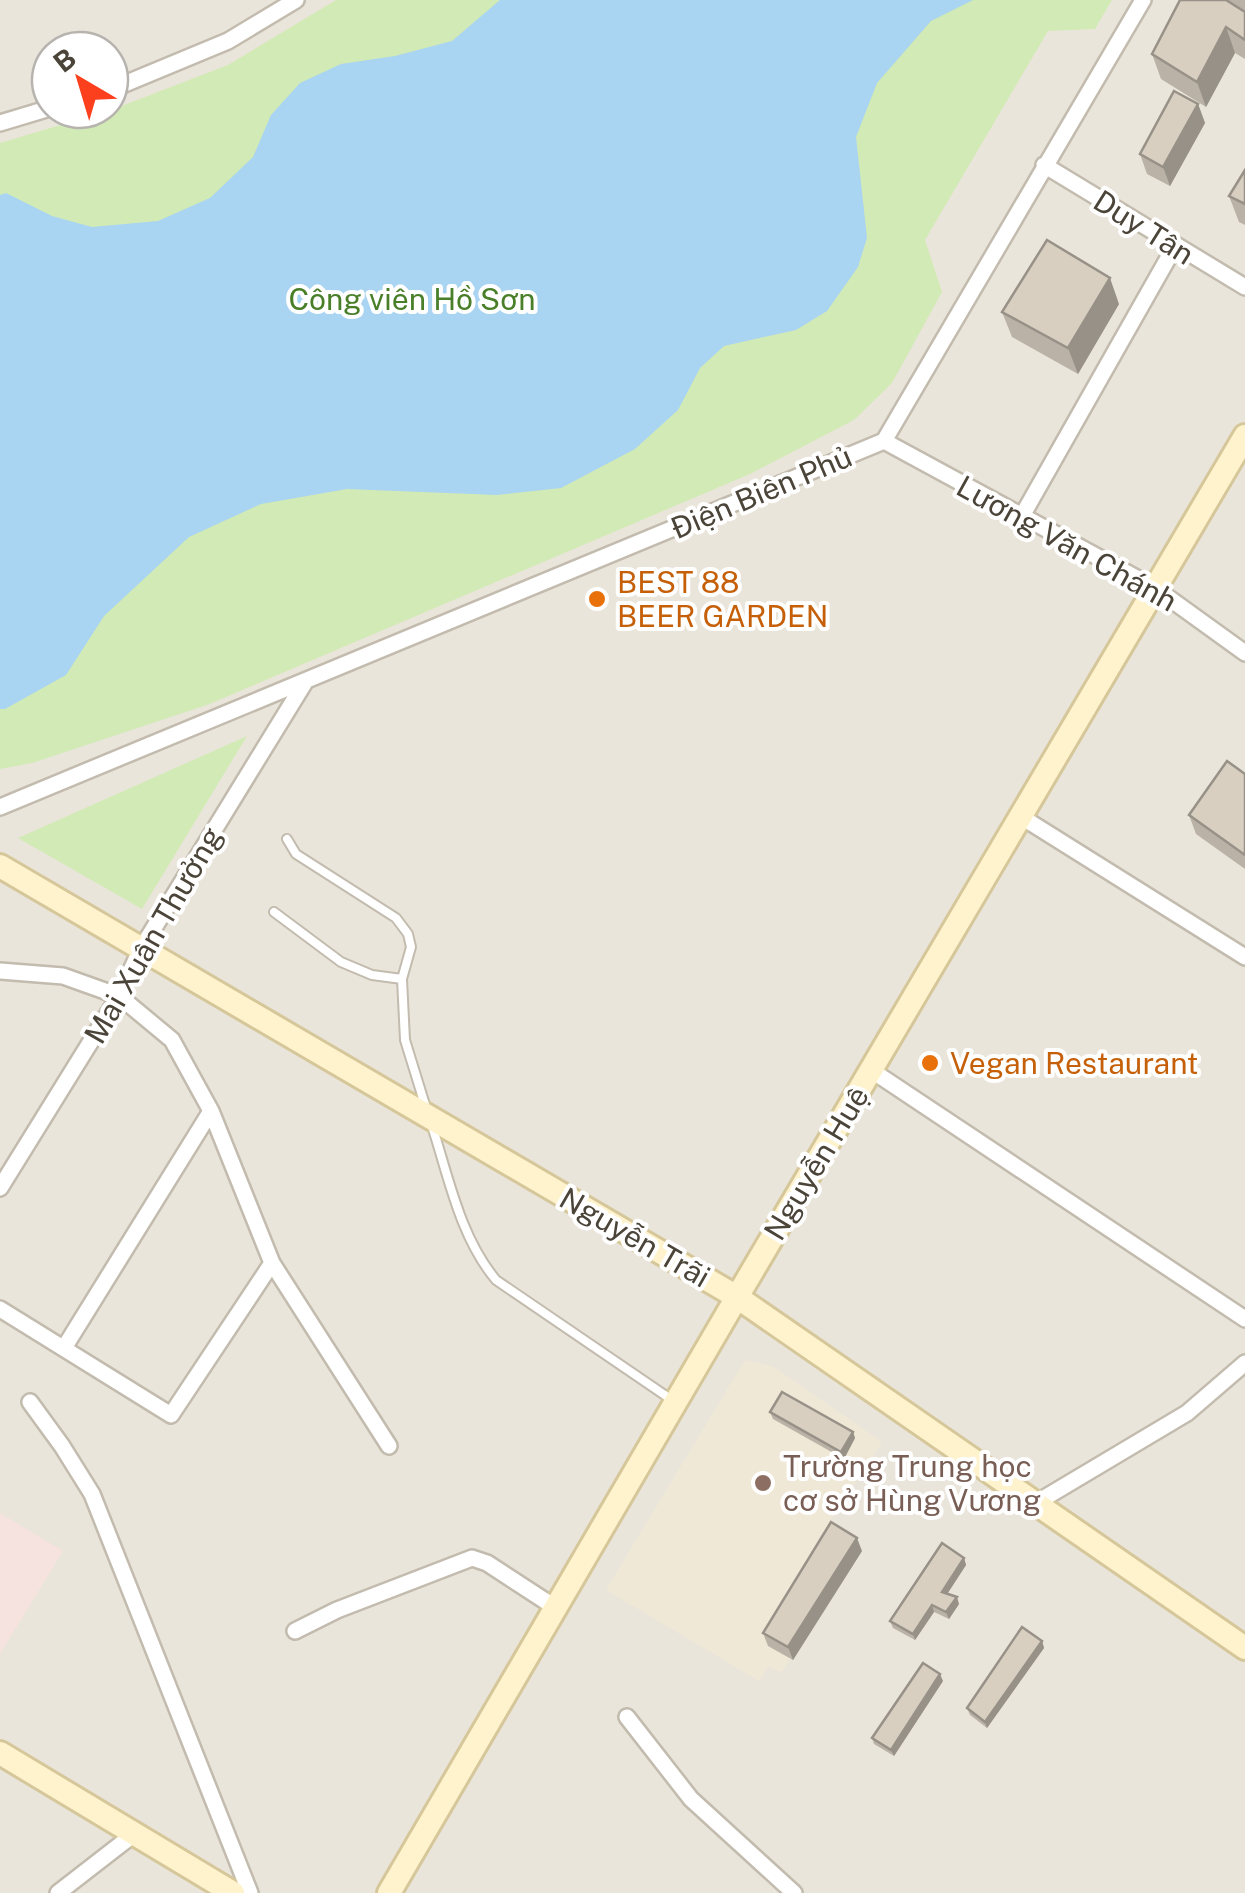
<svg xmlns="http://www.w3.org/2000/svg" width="1245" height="1893" viewBox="0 0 1245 1893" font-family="'Public Sans',sans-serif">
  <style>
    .residential { fill: #eae5da; fill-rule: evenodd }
    .education { fill: #efe8d6 }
    .medical { fill: #f6e3e0 }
    .green { fill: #d2eab5 }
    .water { fill: #a9d4f2 }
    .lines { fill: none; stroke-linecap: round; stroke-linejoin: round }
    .lane-casing { stroke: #c2bbae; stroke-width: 12 }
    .street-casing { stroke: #c2bbae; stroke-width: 20 }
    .secondary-casing { stroke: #d6c79b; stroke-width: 28 }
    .lane { stroke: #fff; stroke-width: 8 }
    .street { stroke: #fff; stroke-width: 15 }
    .secondary { stroke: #fff3cd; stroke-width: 22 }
    .wall { fill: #bab2a6 }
    .shaded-wall { fill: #979187 }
    .building { fill: #d8cfc1; stroke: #979187; stroke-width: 2.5 }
    .food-dot { fill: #e8710a; stroke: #fff; stroke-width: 4 }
    .education-dot { fill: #8d6e63; stroke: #fff; stroke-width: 4 }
    .labels { text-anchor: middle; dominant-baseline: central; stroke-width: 8; stroke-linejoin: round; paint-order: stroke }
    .street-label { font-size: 30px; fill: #4b4439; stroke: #fff }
    .park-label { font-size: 30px; fill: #4a7f2a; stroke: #fff }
    .food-label { font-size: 30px; fill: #c56008; stroke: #fff; text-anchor: start }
    .education-label { font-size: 30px; fill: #785e54; stroke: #fff; text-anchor: start }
  </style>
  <rect width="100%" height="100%" fill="#f6f3ec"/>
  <!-- residential -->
  <path class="residential" d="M0 0H1245V1893H0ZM50 50H110V110H50Z"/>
  <!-- education -->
  <path class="education" d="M745 1360 774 1367 882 1442 828 1525 861 1545 782 1672 768 1667 759 1681 606 1590Z"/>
  <!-- medical -->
  <path class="medical" d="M0 1513 63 1551 0 1654Z"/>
  <!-- green -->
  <path class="green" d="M336 0H1112L1095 29 1048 31 925 240 942 292 892 383 854 420 750 474 207 705 32 763 0 769V143L111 110 228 65Z
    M247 736 142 909 18 838Z"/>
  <!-- water -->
  <path class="water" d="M500 0H973L931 21 877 83 856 137 867 238 858 267 827 311 796 330 724 346 700 368 678 410 635 449 561 488 497 495 347 489 261 504 189 537 104 616 66 675 5 709H0V195L6 193 52 216 92 227 158 221 210 198 253 157 271 115 300 83 341 64 395 56 452 41Z"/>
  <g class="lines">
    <defs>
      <path id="lane" d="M287 839 296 854 396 918 408 934 411 947 402 979 405 1040 426 1108
        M274 912 341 962 372 975 402 979
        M432 1126C449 1178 460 1237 496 1280L672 1400"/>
      <path id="street" d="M110 90 228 41 296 0
        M0 123 50 108
        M1044 165 1245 287
        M884 441 1155 588 1245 653
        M1022 516 1175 246
        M0 807 884 441 1143 0
        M1020 816 1245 957
        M0 971 63 976 119 996 172 1040 211 1111 272 1263 171 1415 0 1309
        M871 1070 1245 1319
        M0 1188 119 996 141 949 305 682
        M272 1263 389 1446
        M64 1348 211 1111
        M30 1402 62 1446 92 1494 250 1893
        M1036 1503 1187 1413 1245 1363
        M295 1631 337 1610 472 1558 487 1563 556 1608
        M627 1717 691 1799 794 1893
        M58 1893 134 1834"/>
      <path id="secondary" d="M0 866 737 1297 1245 1648
        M0 1753 233 1893
        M389 1893 737 1297 1245 436"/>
    </defs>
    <!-- lane casing -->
    <use href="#lane" class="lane-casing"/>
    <!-- street casing -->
    <use href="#street" class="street-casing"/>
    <!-- secondary casing -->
    <use href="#secondary" class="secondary-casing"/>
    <!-- lane -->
    <use href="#lane" class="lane"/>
    <!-- street -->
    <use href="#street" class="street"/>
    <!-- secondary -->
    <use href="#secondary" class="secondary"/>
  </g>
  <!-- wall -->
  <path class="wall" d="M1180 0H1245V59L1235 53 1206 107 1161 79 1152 54Z
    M1198 104 1205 123 1170 186 1147 174 1140 154Z
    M1245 170V225L1239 222 1229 196Z
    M1119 304 1078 374 1012 337 1002 312Z
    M1245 774V869L1196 834 1189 815Z
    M770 1412 853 1432 855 1438 844 1459 773 1419Z
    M862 1551 793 1660 768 1646 763 1633Z
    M964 1558 966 1565 947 1594 959 1604 949 1619 934 1612 915 1640 893 1628 890 1621Z
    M1042 1641 1044 1648 987 1728 970 1715 967 1708Z
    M943 1681 894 1756 874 1744 872 1738Z"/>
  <!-- shaded-wall -->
  <path class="shaded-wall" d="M1226 27 1235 53 1206 107 1197 82Z
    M1198 104 1205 123 1170 186 1163 167Z
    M1110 278 1119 304 1078 374 1068 348Z
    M853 1432 855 1438 844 1459 841 1452Z
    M857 1538 862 1551 793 1660 788 1647Z
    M964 1558 966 1565 944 1599 942 1592Z
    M957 1597 959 1604 949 1619 946 1612Z
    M932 1605 934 1612 915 1640 913 1634Z
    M1042 1641 1044 1648 987 1728 985 1722Z
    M940 1674 943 1681 894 1756 891 1750Z"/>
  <!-- building -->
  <path class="building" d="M1180 0H1226L1245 12V40L1226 27 1197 82 1152 54Z
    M1174 91 1198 104 1163 167 1140 154Z
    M1245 170V204L1229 196Z
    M1047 240 1110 278 1068 348 1002 312Z
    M1227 761 1245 774V855L1189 815Z
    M782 1392 853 1432 841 1452 770 1412Z
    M831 1522 857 1538 788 1647 763 1633Z
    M942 1543 964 1558 942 1592 957 1597 946 1612 932 1605 913 1634 890 1621Z
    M1022 1627 1042 1641 985 1722 967 1708Z
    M923 1663 940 1674 891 1750 872 1738Z"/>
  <!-- markers -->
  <g class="food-dot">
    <circle cx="597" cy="599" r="10"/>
    <circle cx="930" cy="1063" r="10"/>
  </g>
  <circle class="education-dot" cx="763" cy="1483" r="10"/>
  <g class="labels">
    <!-- street labels -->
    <g class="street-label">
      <text transform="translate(1144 227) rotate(32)">Duy Tân</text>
      <text transform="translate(761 492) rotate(-23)">Điện Biên Phủ</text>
      <text transform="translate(1067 543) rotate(29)">Lương Văn Chánh</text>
      <text transform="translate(153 935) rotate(-60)">Mai Xuân Thưởng</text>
      <text transform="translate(816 1163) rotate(-59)">Nguyễn Huệ</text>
      <text transform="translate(635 1237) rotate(30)">Nguyễn Trãi</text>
    </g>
    <!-- park labels -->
    <g class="park-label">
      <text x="412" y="299">Công viên Hồ Sơn</text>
    </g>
    <!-- food labels -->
    <g class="food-label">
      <text x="617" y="582">BEST 88<tspan x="617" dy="34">BEER GARDEN</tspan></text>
      <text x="950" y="1063">Vegan Restaurant</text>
    </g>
    <!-- education labels -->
    <g class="education-label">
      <text x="783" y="1466">Trường Trung học<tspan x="783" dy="34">cơ sở Hùng Vương</tspan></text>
    </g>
  </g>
  <!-- north arrow -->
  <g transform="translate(80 80) rotate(322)"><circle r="48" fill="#ffffff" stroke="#b7b4b0" stroke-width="2.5"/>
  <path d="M0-8L18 38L0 25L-18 38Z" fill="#fc3f1d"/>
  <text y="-15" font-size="28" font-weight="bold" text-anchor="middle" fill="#4b4439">B</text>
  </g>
</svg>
